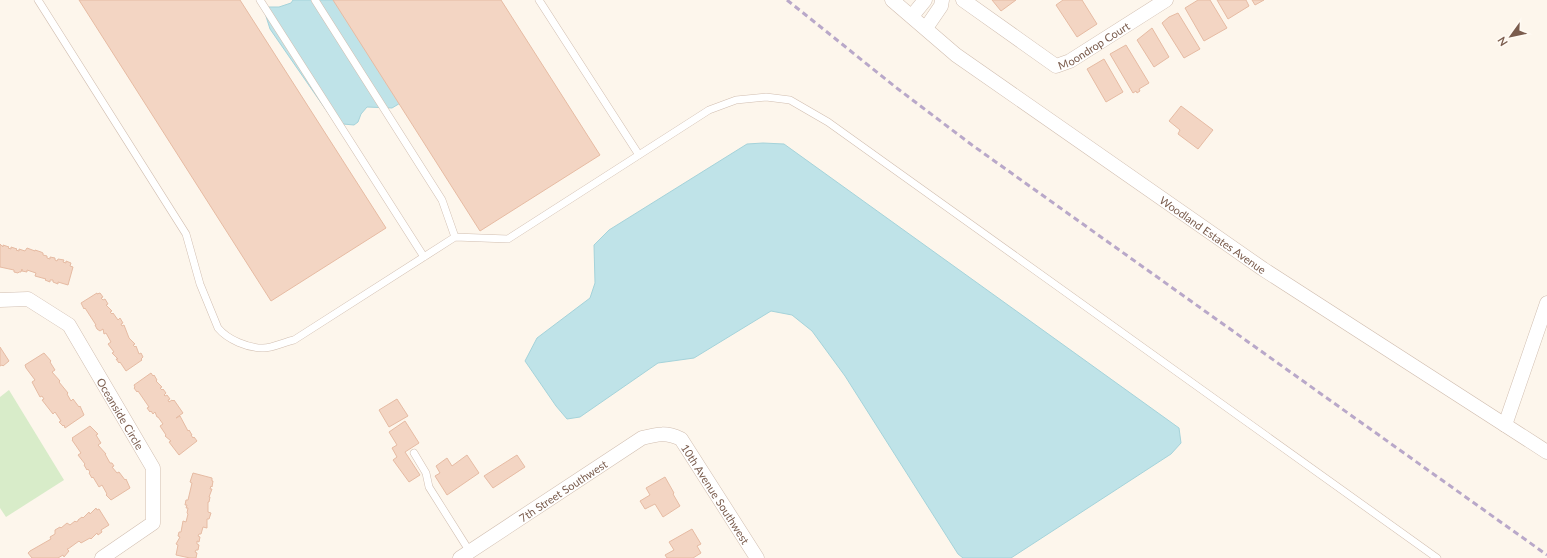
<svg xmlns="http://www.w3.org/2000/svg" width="1547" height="558" viewBox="0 0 1547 558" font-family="Lato,sans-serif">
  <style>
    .green { fill: #d8ecc9 }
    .water { fill: #bfe3e8; stroke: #a5d3da }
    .building { fill: #f3d5c3; stroke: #e6bba3 }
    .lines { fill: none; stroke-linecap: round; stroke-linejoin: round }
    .lane-casing { stroke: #d1beb0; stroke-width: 8 }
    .street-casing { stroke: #d1beb0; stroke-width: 15 }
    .lane { stroke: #fff; stroke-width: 7 }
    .street { stroke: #fff; stroke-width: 14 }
    .rail { stroke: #b9a8c9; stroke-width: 3; stroke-dasharray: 6 4; stroke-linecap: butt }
    .labels { text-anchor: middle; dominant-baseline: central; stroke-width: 4; stroke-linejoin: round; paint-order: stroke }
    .street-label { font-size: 11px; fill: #7a5c4d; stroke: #fffaf3 }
  </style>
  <rect width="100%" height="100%" fill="#fdf6ec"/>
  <!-- green -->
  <path class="green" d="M9 390 64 480 6 517 0 508V397Z"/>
  <!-- water -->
  <path class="water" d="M293 0H390L412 96 392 108 367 107 361 114 358 122 354 125 343 124 333 120 270 29 265 13 269 7H279L291 3Z
    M763 143 784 144 1179 428 1181 443 1171 454 1011 558H963L958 554 845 376 812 331 792 315 771 311 694 358 658 363 580 417 567 419 556 406 525 361 537 338 590 298 595 283 594 245 609 230 747 144Z"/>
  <!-- building -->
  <path class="building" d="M79 0H240L386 228 271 301Z
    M333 0H501L600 155 480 231Z
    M992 0H1016L1001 11Z
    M1063 0H1082L1097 24 1077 37 1056 5Z
    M1198 0H1210L1227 28 1204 41 1185 8Z
    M1217 0H1246L1249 6 1228 19Z
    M1252 0H1264L1255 5Z
    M1178 13 1200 49 1184 58 1162 23 1169 17Z
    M1152 28 1169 57 1154 67 1137 40Z
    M1126 45 1149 83 1139 89 1140 91 1137 93 1136 91 1133 93 1110 54Z
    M1104 59 1123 92 1106 102 1087 69Z
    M1181 106 1213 130 1198 149 1178 134 1180 130 1169 121Z
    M0 244 3 247V245L9 247 8 248 11 249V247L17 249 16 250 19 251V249L25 251 27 248 35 251V250L41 252 43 253V255L47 256V258L50 259V257L55 258V260L57 261 58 259 64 260 63 262 66 263V261L71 263 70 266 73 267 68 285 58 282V284L53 282V280H50V282L45 280 46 279 35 276 36 273 27 270V272L22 271V269L21 272H19L18 273 14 272V270L0 267Z
    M97 293V294L100 293 103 297 101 298 103 300 105 299 108 304 106 305 112 311 110 312 112 314 113 313 118 320 120 318 123 323 121 324 122 326 124 325 129 338 135 344 133 345 135 347 136 346 139 354 141 353 143 357 141 359 142 360 126 371 120 362 119 363 116 359H118L112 353 114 352 108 344 111 342 106 333 104 334 103 329 100 331 97 329 95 325H96L85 308 84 309 81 303Z
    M0 347 9 361 3 366 2 365 0 366Z
    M44 353 51 361 50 362 55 370 52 372 60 381 59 382 68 393 67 394 71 401 73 399 79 407 80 406 84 415 65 428 64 425 63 426 59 422 61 421 55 412 53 414 42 400 44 399 42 396 40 397 32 382 35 380 26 368 25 365Z
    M151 373 153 376 154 375 157 380 156 381 162 387 160 388 162 390 163 389 166 393 164 395 165 396 167 395 170 399 168 400 169 402 172 400 173 401 174 400 183 413 176 418 180 416 188 431 189 430 192 435H191L193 438 194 437 197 441 179 455 169 442 171 441 165 436 166 435 160 426 163 424 158 417H157L155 412 153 414 151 411 150 412 147 408 149 407 138 391 137 392 134 388 135 387 134 385Z
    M397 399 408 416 389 427 379 410Z
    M405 421 419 443 405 452 420 475 409 482 393 460 397 457 392 448 397 445 389 432Z
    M90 426 98 434 96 435 101 443 98 445 106 454H105L110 463H112L114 466 112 467 117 473 119 472 125 480 126 479 130 488 111 500 106 495 107 494 102 485 99 487 93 477 92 478 89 473 90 472 88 469 87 470 84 465 85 464 78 455 81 453 72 440 73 439 72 438Z
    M467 455 479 473 447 495 435 476 440 473 436 466 447 458 452 466Z
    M517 455 525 467 493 488 484 476Z
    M193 473 212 478V481H213L212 487 211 486 210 489H212L209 497H210L209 502H208V512L211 513 209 519H207V528L203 527 201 534H199L198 536 200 537 199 542 197 541V544L199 545 198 550H196L195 552 197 553 196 558H190L176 555 178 545 176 544 180 537 178 536 179 532H181L183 521 186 522 188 514 187 513 188 508H186L187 505H185L186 500H188L192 483 190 482Z
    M665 477 674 493 673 494 680 506 663 517 655 504 645 509 640 501 650 495 646 488Z
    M96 508 97 510 99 509 109 525 101 530 102 532 98 535 97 533 91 539 90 538 81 543 79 541 68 549H67L69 551 64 557 63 555 58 558H32L28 553 30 551 51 539 50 537 55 534V530L60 527 61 528 67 523 70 525 75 521 76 522 78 521V520L82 517 83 518 89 512 90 514Z
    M692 529 701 544 697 546 701 553 693 558H667L665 555 674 550 669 542Z"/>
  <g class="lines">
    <defs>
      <path id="lane" d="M38 0 186 234 200 284 218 328C228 340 248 348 263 348 273 348 284 342 294 340L455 237 508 239 709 110 736 100 766 97 790 100 828 122 1437 558
        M260 0 424 257
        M315 0 442 200 455 237
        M539 0 639 155
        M414 453 426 473 429 487 470 552"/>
      <g id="street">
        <path id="s1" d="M892 0 956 55 1263 269 1547 452"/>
        <path id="s2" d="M963 0 1056 66 1070 61 1166 0"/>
        <path d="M912 16 925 0"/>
        <path d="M926 28 941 6 942 0"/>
        <path id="s3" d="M0 300 28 299 69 325 153 468V523L102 558"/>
        <path d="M1505 425 1547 303"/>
        <path id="s4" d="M460 558 642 438C658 434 666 432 681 439L757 558"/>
      </g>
    </defs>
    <!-- lane casing -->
    <use href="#lane" class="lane-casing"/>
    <!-- street casing -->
    <use href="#street" class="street-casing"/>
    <!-- lane -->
    <use href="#lane" class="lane"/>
    <!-- street -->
    <use href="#street" class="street"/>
    <!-- rail -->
    <path class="rail" d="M787 0 898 89 972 145 1547 555"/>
  </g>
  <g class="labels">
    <!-- street labels -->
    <g class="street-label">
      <text stroke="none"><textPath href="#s2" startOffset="157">Moondrop Court</textPath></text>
      <text stroke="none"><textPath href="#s1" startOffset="398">Woodland Estates Avenue</textPath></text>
      <text stroke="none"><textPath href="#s3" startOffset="179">Oceanside Circle</textPath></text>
      <text stroke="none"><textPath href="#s4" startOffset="123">7th Street Southwest</textPath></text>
      <text stroke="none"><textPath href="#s4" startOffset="323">10th Avenue Southwest</textPath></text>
    </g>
  </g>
  <!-- north arrow -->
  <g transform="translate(1511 36) rotate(237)" stroke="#fffaf3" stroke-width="3" paint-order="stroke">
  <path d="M0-3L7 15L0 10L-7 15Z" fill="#7a5c4d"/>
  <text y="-6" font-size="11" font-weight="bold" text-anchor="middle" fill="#7a5c4d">N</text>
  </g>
</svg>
